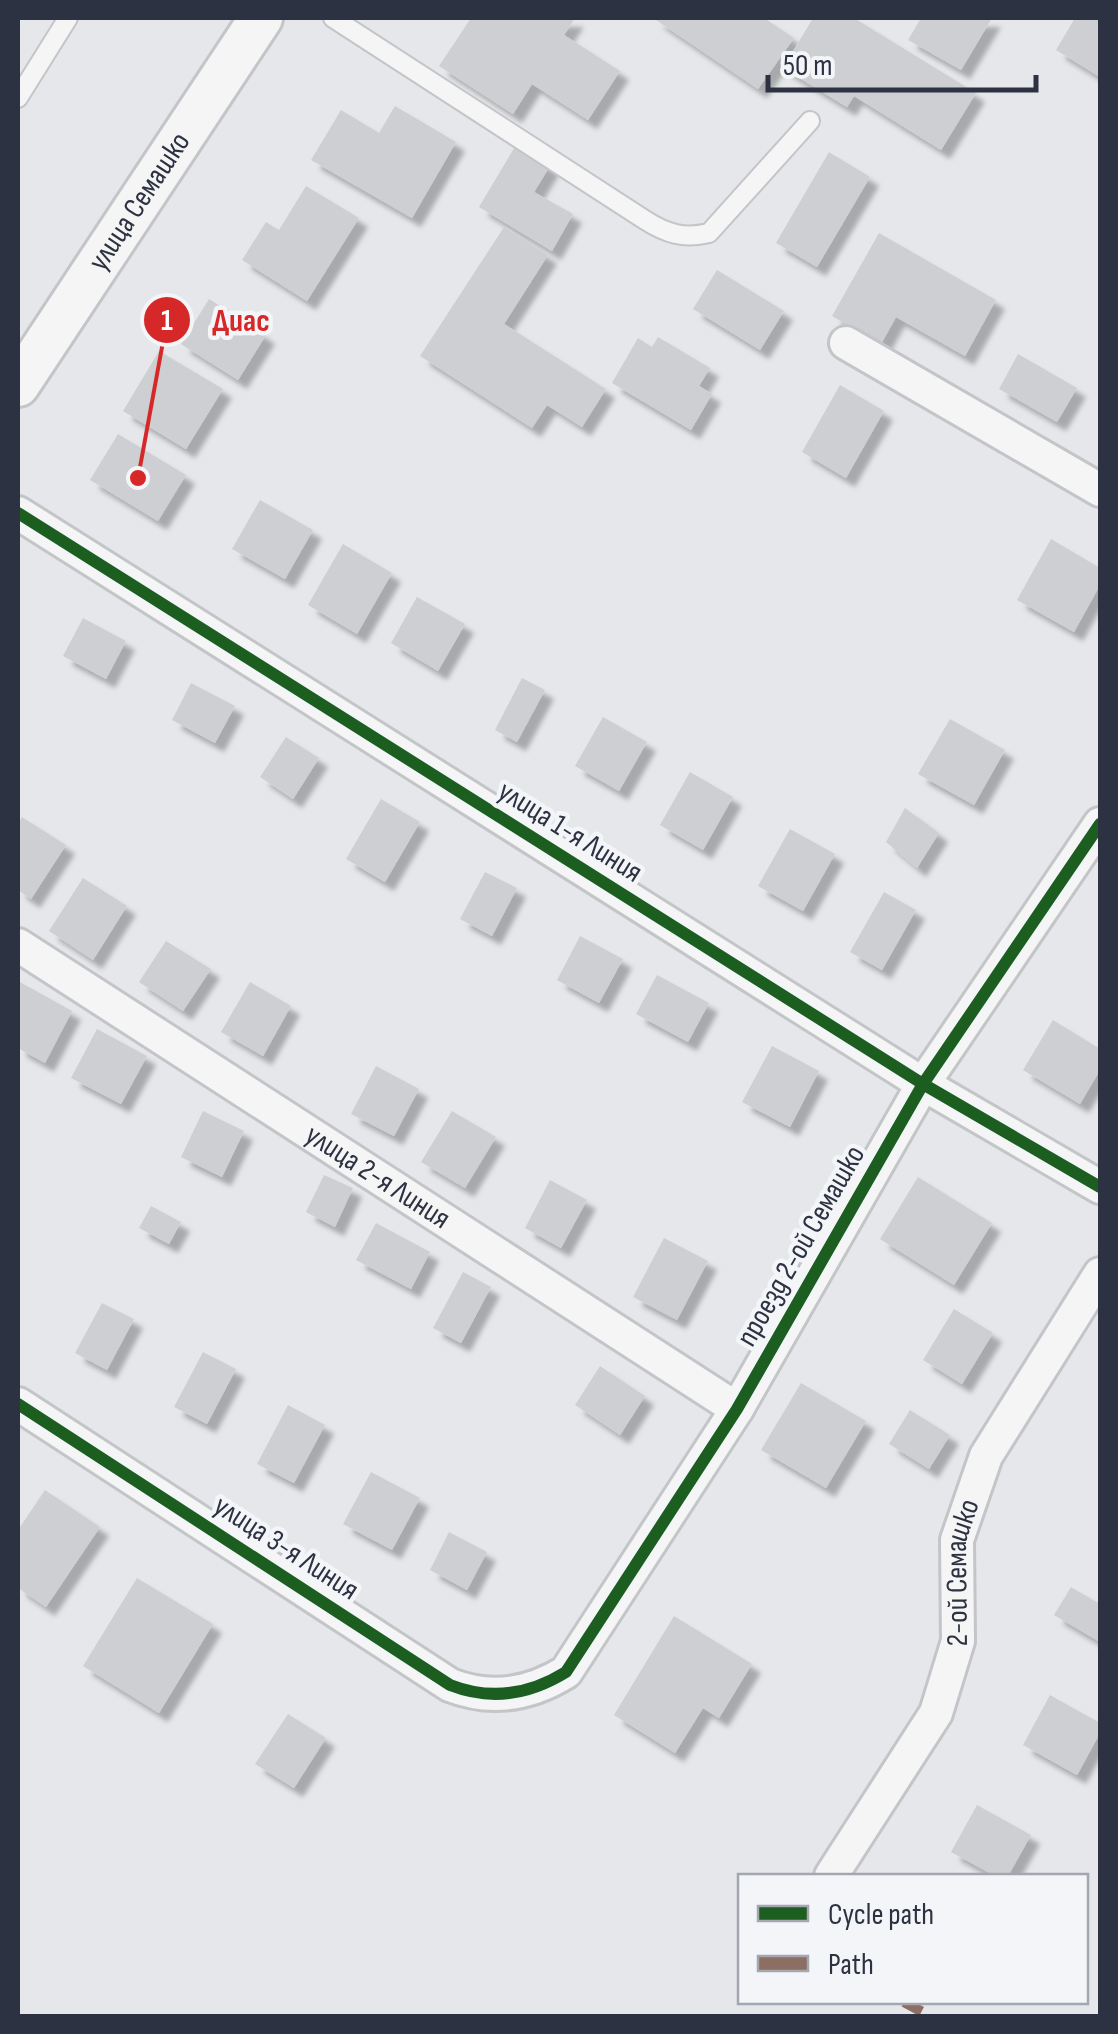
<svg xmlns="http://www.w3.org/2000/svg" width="1118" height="2034" viewBox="0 0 1118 2034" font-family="'Sofia Sans Condensed',sans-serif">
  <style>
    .building { fill: #cecfd2; filter: url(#shadow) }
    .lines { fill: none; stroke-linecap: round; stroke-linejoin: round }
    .service-casing { stroke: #c3c5c8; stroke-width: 22 }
    .minor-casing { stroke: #c3c5c8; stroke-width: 38 }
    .tertiary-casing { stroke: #c3c5c8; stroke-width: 48 }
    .service { stroke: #f5f5f6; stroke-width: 18 }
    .minor { stroke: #f5f5f6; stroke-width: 32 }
    .tertiary { stroke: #f5f5f6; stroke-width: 42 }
    .quiet { stroke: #8d6e63; stroke-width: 10; stroke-dasharray: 20 10; stroke-linecap: butt }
    .cycleway-casing { stroke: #f4f5f8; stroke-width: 19 }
    .cycleway { stroke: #1b5e20; stroke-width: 12 }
    .labels { text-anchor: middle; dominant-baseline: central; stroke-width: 9; stroke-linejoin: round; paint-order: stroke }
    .street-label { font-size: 30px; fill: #2d3242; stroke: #f4f5f8 }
    .leader { fill: none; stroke: #d62828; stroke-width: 4 }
    .callout-dot { fill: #d62828; stroke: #f4f5f8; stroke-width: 4 }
    .mark-label { font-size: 30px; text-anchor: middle; font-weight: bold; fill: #fff }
    .callout-label { font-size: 32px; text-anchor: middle; font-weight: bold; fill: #d62828; stroke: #f4f5f8; stroke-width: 9; stroke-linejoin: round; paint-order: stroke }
  </style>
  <defs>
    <filter id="shadow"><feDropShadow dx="9" dy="9" stdDeviation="2.5" flood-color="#0004"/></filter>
  </defs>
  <rect width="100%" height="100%" fill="#e5e7ea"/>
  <!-- building -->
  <path class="building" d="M471 18H575L564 35 620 71 588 120 532 84 513 114 439 66Z
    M653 18H764L794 38 758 89Z
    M813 18H854L976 93 941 150 854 96 847 107 783 68Z
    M921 18H992L961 70 908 40Z
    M1075 18H1100V77L1056 50Z
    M395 106 456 142 412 218 311 160 341 110 379 133Z
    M516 145 550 166 534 192 573 214 552 251 479 207Z
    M829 152 870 177 817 267 776 243Z
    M306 186 359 218 307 301 242 260 266 222 279 230Z
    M504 227 548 255 504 324 606 389 582 427 547 405 532 428 420 356Z
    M879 233 996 300 965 356 896 317 881 344 832 316Z
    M717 270 784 311 760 350 693 309Z
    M209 299 266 335 238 380 181 344Z
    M658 337 710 368 699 386 712 394 691 430 612 383 638 338 652 347Z
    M159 351 223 389 186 449 123 411Z
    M1018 354 1077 388 1057 422 999 389Z
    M840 385 884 411 846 478 802 452Z
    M118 434 186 475 158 521 90 480Z
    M260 500 313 530 285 579 232 549Z
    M1051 539 1100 568V585L1074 632 1017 600Z
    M343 544 392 573 357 634 308 605Z
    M417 597 465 624 438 671 391 643Z
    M83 618 126 641 106 679 63 656Z
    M522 678 545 690 517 742 495 730Z
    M191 683 235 706 215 743 172 720Z
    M603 717 647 742 619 791 575 766Z
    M950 719 1005 750 974 805 918 774Z
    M286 737 319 758 293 799 260 777Z
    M690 772 733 797 703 850 660 825Z
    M381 799 420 822 385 882 346 859Z
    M905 808 939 833 917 868 886 842Z
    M22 817 66 845 31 899 18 890V824Z
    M790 829 835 854 803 911 758 886Z
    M485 872 517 888 492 936 460 919Z
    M83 878 127 906 93 960 49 931Z
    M884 892 916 910 882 970 850 952Z
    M580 936 623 959 599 1003 557 980Z
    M166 941 211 969 183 1011 139 982Z
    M657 975 709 1003 688 1042 636 1014Z
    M18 981 72 1011 45 1063 18 1048Z
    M250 982 291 1006 263 1056 221 1032Z
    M1053 1020 1100 1049V1070L1080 1104 1023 1070Z
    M97 1029 147 1056 121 1104 71 1078Z
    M772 1046 819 1071 790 1127 742 1102Z
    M376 1066 419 1089 394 1136 351 1114Z
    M203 1111 244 1131 222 1177 181 1157Z
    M452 1111 496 1137 465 1188 421 1162Z
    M324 1175 353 1188 335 1227 306 1212Z
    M918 1177 992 1223 954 1285 880 1239Z
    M550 1180 587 1200 561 1248 525 1228Z
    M151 1206 181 1222 169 1244 139 1228Z
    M376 1223 430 1252 411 1289 356 1260Z
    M664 1238 708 1261 677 1320 633 1297Z
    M463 1272 491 1287 461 1343 433 1328Z
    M102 1303 134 1319 107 1370 75 1353Z
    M954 1309 993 1333 962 1384 923 1360Z
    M203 1352 236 1369 207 1424 174 1407Z
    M600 1366 645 1396 620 1435 575 1405Z
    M801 1383 866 1421 826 1488 761 1450Z
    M288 1405 325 1425 294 1483 257 1464Z
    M910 1410 950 1435 929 1469 889 1444Z
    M371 1472 420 1498 392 1550 343 1524Z
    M45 1490 100 1527 46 1607 18 1588V1530Z
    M449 1532 487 1552 467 1590 430 1570Z
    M137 1578 213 1624 159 1713 83 1666Z
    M1071 1587 1100 1604V1642L1054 1615Z
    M674 1616 752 1664 719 1718 703 1708 675 1753 614 1715Z
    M1050 1695 1100 1723V1733L1077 1775 1023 1745Z
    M288 1714 326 1738 294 1788 255 1764Z
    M977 1805 1031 1835 1008 1876H995L951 1852Z"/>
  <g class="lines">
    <defs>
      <path id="service" d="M333 18 645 220C667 234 684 239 709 233L810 121
        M18 98 68 18"/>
      <g id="minor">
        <path d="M846 343 1100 490"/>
        <path d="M18 513 923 1084 1100 1187"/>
        <path id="s1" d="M18 945 737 1409"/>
        <path d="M18 1404 450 1685C491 1701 529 1695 566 1672L737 1409 923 1084 1100 824"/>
        <path id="s2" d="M831 1876 936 1713 958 1641 957 1540 986 1456 1100 1274"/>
      </g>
      <g id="tertiary">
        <path id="s3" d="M18 385 261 18"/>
      </g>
    </defs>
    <!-- service casing -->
    <use href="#service" class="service-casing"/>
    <!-- minor casing -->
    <use href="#minor" class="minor-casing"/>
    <!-- tertiary casing -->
    <use href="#tertiary" class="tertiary-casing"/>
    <!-- service -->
    <use href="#service" class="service"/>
    <!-- minor -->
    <use href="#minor" class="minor"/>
    <!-- tertiary -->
    <use href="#tertiary" class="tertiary"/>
    <!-- quiet -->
    <path class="quiet" d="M904 2002 930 2016"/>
    <defs>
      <path id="cycleway" d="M18 513 923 1084 1100 1187
        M18 1404 450 1685C491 1701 529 1695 566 1672L737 1409 923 1084 1100 824"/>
    </defs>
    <!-- cycleway casing -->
    <use href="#cycleway" class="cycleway-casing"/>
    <!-- cycleway -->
    <use href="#cycleway" class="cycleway"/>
  </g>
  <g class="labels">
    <!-- street labels -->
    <g class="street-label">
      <text stroke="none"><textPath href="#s3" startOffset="220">улица Семашко</textPath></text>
      <text transform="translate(570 832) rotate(32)">улица 1-я Линия</text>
      <text stroke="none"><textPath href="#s1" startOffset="428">улица 2-я Линия</textPath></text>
      <text transform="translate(801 1246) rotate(-60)">проезд 2-ой Семашко</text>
      <text transform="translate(286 1548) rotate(33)">улица 3-я Линия</text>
      <text stroke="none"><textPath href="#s2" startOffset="338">2-ой Семашко</textPath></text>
    </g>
  </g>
  <!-- callouts -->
  <path class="leader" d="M138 478L167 320"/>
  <g class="callout-dot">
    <circle cx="138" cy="478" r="10"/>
    <circle cx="167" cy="320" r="25"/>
  </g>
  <g class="mark-label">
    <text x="167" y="330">1</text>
  </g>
  <g class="callout-label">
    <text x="241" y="331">Диас</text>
  </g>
  <!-- border -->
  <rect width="1118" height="2034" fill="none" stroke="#2d3242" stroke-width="40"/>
  <!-- legend -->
  <rect x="738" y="1874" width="350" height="130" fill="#f4f5f8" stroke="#a4a7af" stroke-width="2.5"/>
  <rect x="758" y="1906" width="50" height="15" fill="#1b5e20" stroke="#a4a7af" stroke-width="2.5"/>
  <text x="828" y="1924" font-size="30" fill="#2d3242">Cycle path</text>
  <rect x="758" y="1956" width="50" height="15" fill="#8d6e63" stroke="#a4a7af" stroke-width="2.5"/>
  <text x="828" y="1974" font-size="30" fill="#2d3242">Path</text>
  <!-- scale -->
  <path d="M768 75v15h268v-15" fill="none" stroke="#2d3242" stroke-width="5"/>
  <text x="783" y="75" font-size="30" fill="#2d3242" stroke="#f4f5f8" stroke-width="8" paint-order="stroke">50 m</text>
</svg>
